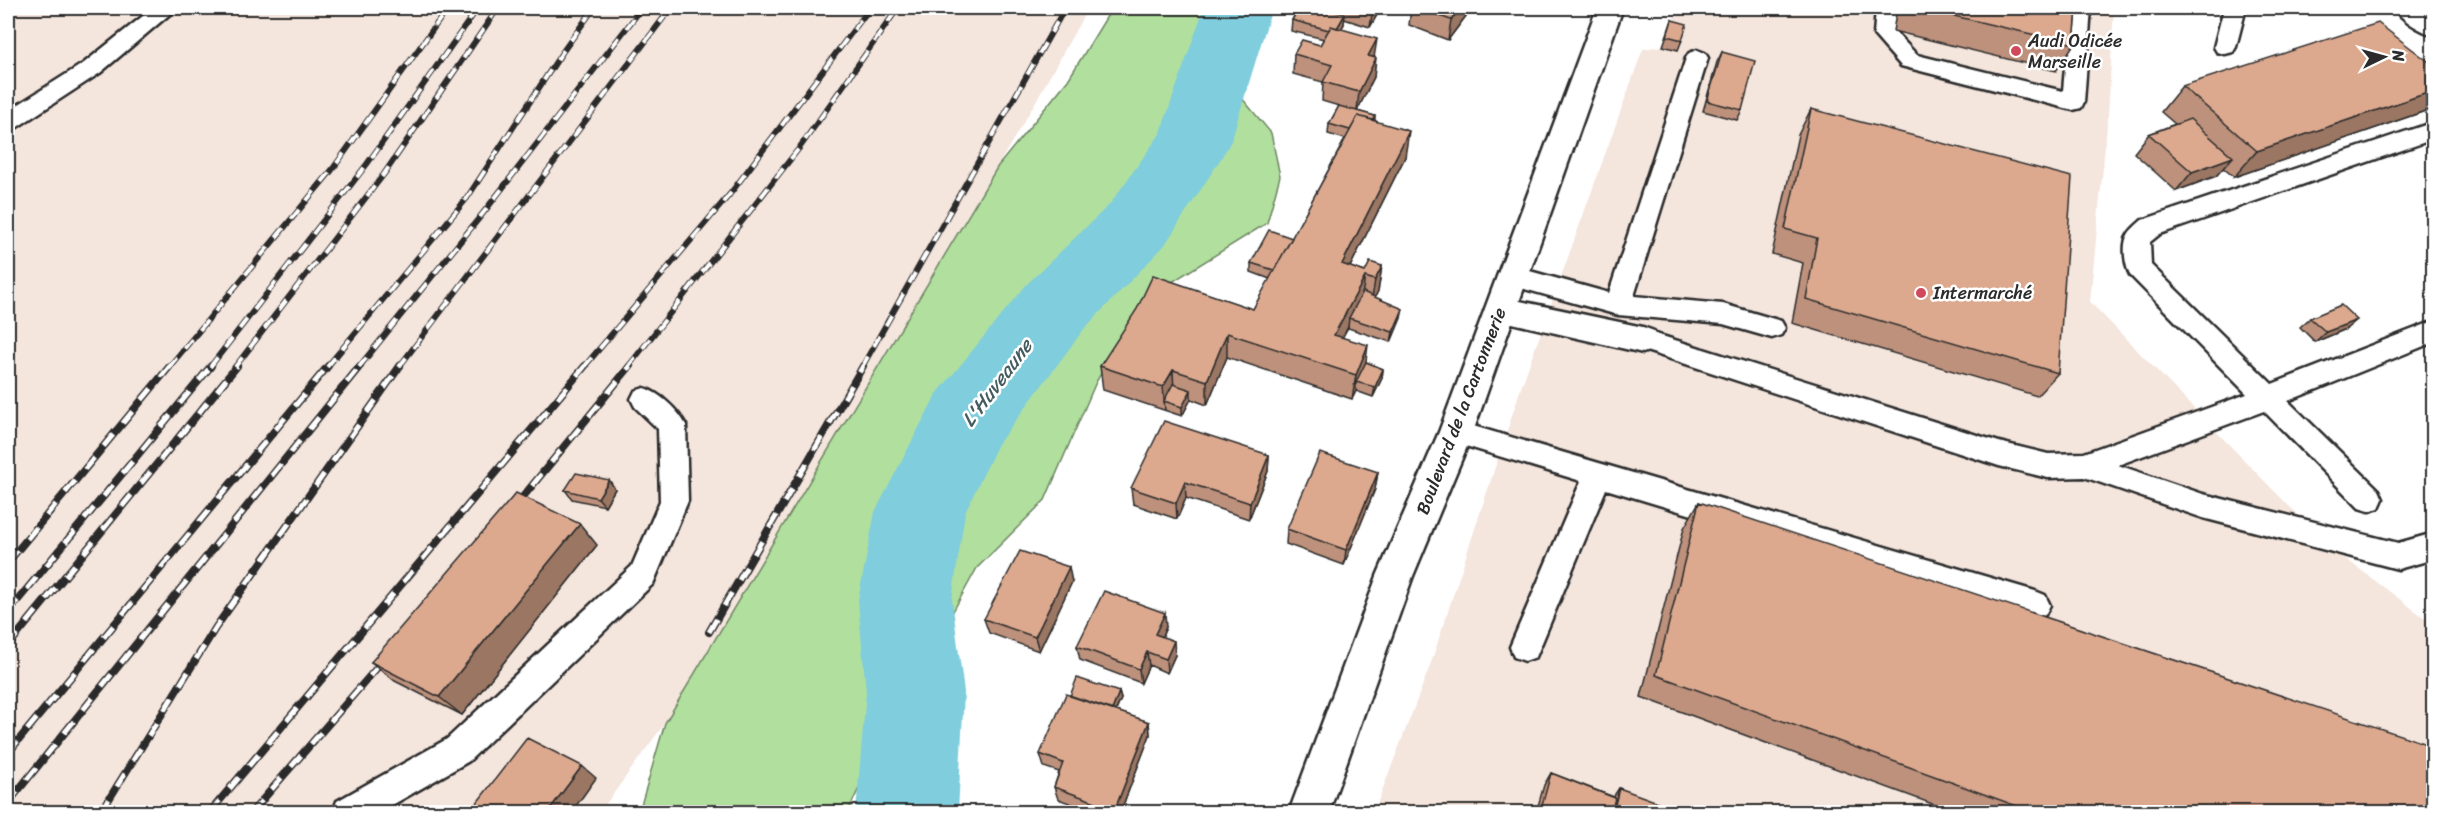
<svg xmlns="http://www.w3.org/2000/svg" width="2441" height="820" viewBox="0 0 2441 820" font-family="Sriracha,sans-serif">
  <style>
    .built { fill: #f4e5dd }
    .green { fill: #b1df9e; stroke: #6e8564; stroke-width: 1.5 }
    .lines { fill: none; stroke-linecap: round; stroke-linejoin: round }
    .river { fill: #7fcddd; fill-rule: evenodd }
    .service-casing { stroke: #2b2b2b; stroke-width: 5 }
    .minor-casing { stroke: #2b2b2b; stroke-width: 5 }
    .secondary-casing { stroke: #2b2b2b; stroke-width: 5 }
    .service { fill: #fff; fill-rule: evenodd }
    .minor { fill: #fff; fill-rule: evenodd }
    .secondary { fill: #fff; fill-rule: evenodd }
    .rail-far1-casing { stroke: #2b2b2b; stroke-width: 6 }
    .rail-casing { stroke: #2b2b2b; stroke-width: 8 }
    .rail-far1 { stroke: #fff; stroke-width: 4; stroke-dasharray: 12; stroke-linecap: butt }
    .rail { stroke: #fff; stroke-width: 5; stroke-dasharray: 15; stroke-linecap: butt }
    .wall { fill: #bd917b; stroke: #2b2b2b; stroke-width: 1.5 }
    .shaded-wall { fill: #9a7664; stroke: #2b2b2b; stroke-width: 1.5 }
    .building { fill: #dca98f; stroke: #2b2b2b; stroke-width: 1.5 }
    .poi-dot { fill: #d1495b; stroke: #fff; stroke-width: 2 }
    .labels { text-anchor: middle; dominant-baseline: central; stroke-width: 5; stroke-linejoin: round; paint-order: stroke }
    .poi-label { font-size: 18px; fill: #2b2b2b; stroke: #fff; text-anchor: start }
    .street-label { font-size: 18px; fill: #2b2b2b; stroke: #fff }
    .water-label { font-size: 20px; font-style: italic; fill: #445c60; stroke: #fff }
  </style>
  <rect width="100%" height="100%" fill="#fff"/>
  <filter id="ink" filterUnits="userSpaceOnUse"><feTurbulence type="fractalNoise" baseFrequency=".0167" numOctaves="2"/><feDisplacementMap in="SourceGraphic" scale="12" xChannelSelector="R" yChannelSelector="G"/><feConvolveMatrix kernelMatrix="1 2 1 2 8 2 1 2 1" color-interpolation-filters="sRGB"/></filter>
  <g filter="url(#ink)">
    <!-- built -->
    <path class="built" d="M8 8H1088L1032 108 665 723 600 812H8Z
      M1678 8H2114L2108 115 2090 302 2327 545 2433 624V812H1374L1430 666 1522 385 1643 49 1663 46Z"/>
    <!-- green -->
    <path class="green" d="M1112 8H1262L1259 12 1241 97 1271 133 1280 176 1267 223 1146 298 1096 382 1045 500 977 568 876 751 848 812H639L665 723 998 166 1068 80Z"/>
    <g class="lines">
      <!-- river -->
      <path class="river" d="M1204 8H1272L1231 141 1220 160 1164 246 1084 329 998 444 965 512 952 600 964 692 958 812H856L866 692 858 600 875 512 936 395 1026 285 1110 204 1160 134Z"/>
      <defs>
        <path id="service" d="M153 8H177L100 73 16 128 8 130V111L84 63Z
          M1876 8H1897L1896 33 1917 55 2063 91 2070 8H2091L2084 102 2081 108 2073 110 1901 66 1874 35Z
          M2224 8H2246L2236 47 2233 52 2225 54 2217 52 2214 47Z
          M2395 8H2419L2434 17V35C2421 32 2400 19 2395 8Z
          M1697 50 1705 53 1708 58 1634 296 1723 304 1781 321 1785 328 1781 335 1772 338 1723 324 1618 315 1503 283 1499 276 1503 269 1512 266 1609 293 1686 58 1689 53Z
          M2434 122V139L2160 234 2150 242 2151 265 2272 384 2434 321V342L2288 401 2379 490 2383 499 2379 508 2369 511 2359 508 2264 411 2118 465 2203 494 2398 543 2434 533V559L2398 569 2203 518 2084 477 2048 478 1999 466 1634 347 1630 340 1634 333 1643 330 1999 442 2048 454 2084 453 2247 394 2130 275C2125 266 2122 244 2128 235 2131 229 2137 225 2142 220Z
          M644 388C660 393 678 410 686 425L688 501 653 584 469 761 380 812H333L337 801 447 739 632 566 660 501 658 429 635 407 631 399 635 391Z
          M1456 421 2035 591 2045 595 2050 605 2045 615 2035 619 1606 489 1536 657 1525 661 1514 657 1510 647 1581 481 1446 440 1442 432 1446 424Z"/>
        <path id="minor" d="M1501 297 1643 327 1654 331 1659 340 1654 349 1643 353 1490 318 1485 309 1490 300Z"/>
        <path id="secondary" d="M1597 8H1623L1473 432 1413 576 1329 812H1289L1377 576 1439 432Z"/>
      </defs>
      <!-- service casing -->
      <use href="#service" class="service-casing"/>
      <!-- minor casing -->
      <use href="#minor" class="minor-casing"/>
      <!-- secondary casing -->
      <use href="#secondary" class="secondary-casing"/>
      <!-- service -->
      <use href="#service" class="service"/>
      <!-- minor -->
      <use href="#minor" class="minor"/>
      <!-- secondary -->
      <use href="#secondary" class="secondary"/>
      <defs>
        <path id="rail-far1" d="M169 367 332 170 448 8
          M210 367 367 164 478 8
          M235 367 384 174 498 8
          M327 367 467 198 561 54 594 8
          M359 367 484 212 642 8
          M399 367 671 8
          M584 367 730 194 870 8
          M628 367 800 147 898 8
          M862 367 1065 8"/>
        <path id="rail" d="M513 509 630 366
          M8 562 170 366
          M8 612 211 366
          M709 632 863 366
          M8 646 237 366
          M8 753 328 366
          M8 803 360 366
          M101 812 216 627 400 366
          M210 812 585 366
          M252 812 388 655"/>
      </defs>
      <!-- rail-far1 casing -->
      <use href="#rail-far1" class="rail-far1-casing"/>
      <!-- rail casing -->
      <use href="#rail" class="rail-casing"/>
      <!-- rail-far1 -->
      <use href="#rail-far1" class="rail-far1"/>
      <!-- rail -->
      <use href="#rail" class="rail"/>
    </g>
    <!-- wall -->
    <path class="wall" d="M1299 8H1381L1370 27 1344 19V24L1341 29 1375 57 1374 77 1357 111 1375 116V120L1405 157 1350 267 1365 272 1382 266 1378 291 1375 297 1401 318 1391 342 1348 328V327L1342 337 1366 362 1383 369 1382 378 1373 397 1356 391 1352 399 1227 357 1207 405 1191 399 1182 416 1103 390 1100 366 1253 309 1270 279 1251 272V263L1292 238 1345 139 1328 134 1329 124 1339 106 1322 101 1323 82 1293 74 1294 54 1320 45 1324 39 1291 31 1292 20Z
      M1411 8H1472L1448 40 1409 25Z
      M1897 8H2077L2074 44 2056 71 1893 31Z
      M1672 20 1682 40 1678 50 1663 46Z
      M1722 52 1742 110 1737 120 1703 111 1717 62Z
      M2182 86 2431 109 2234 177 2223 168 2216 176 2176 191 2134 153 2149 134 2175 124 2161 112Z
      M1811 109 2058 373 2037 396 1792 323 1803 263 1772 254 1798 135Z
      M2310 318 2346 329 2315 342 2300 327Z
      M1269 455 1268 471 1249 519 1186 498 1177 519 1133 504 1131 488Z
      M1378 472 1375 489 1344 565 1286 544 1287 529Z
      M609 480 615 489 605 506 572 499 565 490Z
      M1699 502 2433 813H1957L1641 697 1684 528Z
      M597 545 462 715 395 681 371 662Z
      M1072 582 1039 651 989 633 984 619Z
      M1166 627 1162 637 1175 655 1167 673 1149 665 1141 683 1080 660 1077 646Z
      M1119 692 1121 699 1116 711 1149 722 1150 735 1120 813H1097L1058 799 1054 787 1059 772 1044 767 1040 754Z
      M1551 773 1614 797 1615 794 1619 788 1661 813H1536L1544 785Z"/>
    <!-- shaded-wall -->
    <path class="shaded-wall" d="M1373 8H1381L1370 27Z
      M1461 8H1472L1448 40 1451 20Z
      M1345 14 1344 24 1335 42V32Z
      M1377 39 1374 58 1368 56Z
      M1376 58 1374 77 1357 111 1359 92Z
      M2433 91V107L2431 109 2234 177 2257 151Z
      M1409 131 1405 157 1339 289 1342 264Z
      M2233 157 2216 176 2176 191 2192 172Z
      M1382 266 1378 291 1371 305 1375 280Z
      M1365 277 1361 302 1349 318 1348 327 1331 359 1334 335Z
      M1403 309 1401 318 1391 342 1393 332Z
      M2357 320 2346 329 2315 342 2326 332Z
      M1227 333V357L1207 405V381Z
      M1368 345 1365 369 1356 382V391L1352 399 1356 375Z
      M1383 369 1382 378 1373 397 1375 387Z
      M1173 370 1174 393 1164 401 1165 410 1163 387Z
      M1191 390V399L1182 416V407Z
      M1269 455 1268 471 1249 519 1250 503Z
      M1378 472 1375 489 1344 565 1346 550Z
      M609 480 615 489 605 506 598 498Z
      M1185 482 1186 498 1177 519 1176 503Z
      M580 524 597 545 462 715 439 697Z
      M1069 567 1072 582 1039 651 1035 637Z
      M1165 613 1166 627 1157 648 1155 634Z
      M1174 641 1175 655 1167 673 1166 659Z
      M1147 652 1149 665 1141 683 1139 669Z
      M1119 692 1121 699 1111 721 1110 715Z
      M1149 722 1150 735 1120 813H1116L1115 809Z
      M582 766 596 778 571 813H547Z"/>
    <!-- building -->
    <path class="building" d="M1299 8H1321L1345 14 1337 28 1331 26 1329 30 1292 20Z
      M1417 8H1461L1451 20Z
      M1920 8H2077L2074 44Z
      M1672 20 1687 24 1682 40 1667 36Z
      M2378 23 2433 65V91L2257 151 2182 86Z
      M1331 26 1377 39 1368 56 1376 58 1359 92 1323 82 1332 65 1294 54 1302 40 1320 45Z
      M1722 52 1755 61 1742 110 1707 101Z
      M1339 106 1375 116 1373 120 1358 116 1350 130 1329 124Z
      M1811 109 2072 177 2058 373 1806 299 1817 238 1785 229Z
      M1358 116 1409 131 1342 264 1365 272 1370 262 1382 266 1375 280 1365 277 1334 335 1368 345 1356 375 1227 333 1207 381 1173 370 1163 387 1100 366 1137 309 1153 275 1253 309Z
      M2190 119 2233 157 2192 172 2149 134Z
      M1269 230 1292 238 1274 270 1251 263Z
      M1363 292 1403 309 1393 332 1349 318Z
      M2341 305 2357 320 2326 332 2310 318Z
      M1366 362 1383 369 1375 387 1356 382Z
      M1173 384 1191 390 1182 407 1164 401Z
      M1164 421 1269 455 1250 503 1185 482 1176 503 1131 488Z
      M1320 453 1378 472 1346 550 1287 529Z
      M576 473 609 480 598 498 565 490Z
      M516 493 580 524 439 697 371 662Z
      M1699 502 2433 746V813H2036L1656 675Z
      M1020 551 1069 567 1035 637 984 619Z
      M1104 591 1165 613 1155 634 1174 641 1166 659 1147 652 1139 669 1077 646Z
      M1077 678 1119 692 1112 710 1070 696Z
      M1066 694 1149 722 1115 809 1054 787 1063 763 1040 754Z
      M527 738 582 766 547 813H469Z
      M1551 773 1615 798 1611 813H1540Z
      M1619 788 1663 804 1661 813H1613Z"/>
  </g>
  <!-- markers -->
  <g class="poi-dot">
    <circle cx="2016" cy="51" r="6"/>
    <circle cx="1921" cy="293" r="6"/>
  </g>
  <g class="labels">
    <!-- poi labels -->
    <g class="poi-label">
      <text x="2028" y="41">Audi Odicée<tspan x="2028" dy="21">Marseille</tspan></text>
      <text x="1933" y="293">Intermarché</text>
    </g>
    <!-- street labels -->
    <g class="street-label">
      <text transform="translate(1461 411) rotate(-69)">Boulevard de la Cartonnerie</text>
    </g>
    <!-- water labels -->
    <g class="water-label">
      <text transform="translate(997 383) rotate(-53)">L'Huveaune</text>
    </g>
  </g>
  <!-- margin -->
  <rect width="2441" height="820" fill="none" stroke="#fff" stroke-width="30"/>
  <rect x="15" y="15" width="2411" height="790" fill="none" stroke="#2b2b2b" stroke-width="2" filter="url(#ink)"/>
  <!-- north arrow -->
  <g transform="translate(2384 57) rotate(85)" stroke="#ffffff" stroke-width="4.5" paint-order="stroke">
  <path d="M0-4.5L10 22L0 15L-10 22Z" fill="#2b2b2b"/>
  <text y="-9" font-size="16" font-weight="bold" text-anchor="middle" fill="#2b2b2b">N</text>
  </g>
</svg>
